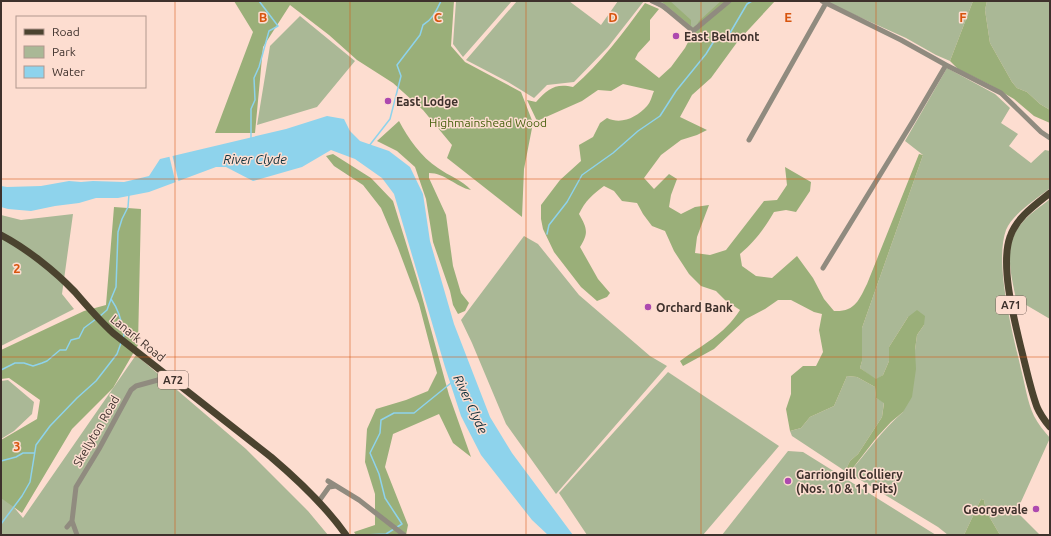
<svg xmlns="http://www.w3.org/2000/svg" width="1051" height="536" viewBox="0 0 1051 536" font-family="Ubuntu,sans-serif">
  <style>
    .green { fill: #aab896 }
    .forest { fill: #9aaf79 }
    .water { fill: #8ed3ec }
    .pier { fill: #fdddd0 }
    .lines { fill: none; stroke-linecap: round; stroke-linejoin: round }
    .stream { stroke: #8ed3ec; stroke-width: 1.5 }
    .minor { stroke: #908b7f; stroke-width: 5 }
    .major { stroke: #4b432f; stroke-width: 7 }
    .grid { fill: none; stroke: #d7550f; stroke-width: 1; stroke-opacity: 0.55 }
    .poi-dot { fill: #ad49af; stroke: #fdddd0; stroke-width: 1.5 }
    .labels { text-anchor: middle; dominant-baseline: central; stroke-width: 3; stroke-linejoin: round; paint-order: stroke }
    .shield { fill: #fdddd0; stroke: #77655d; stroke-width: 1 }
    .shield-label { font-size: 11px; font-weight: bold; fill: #3e312c }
    .poi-label { font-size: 12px; font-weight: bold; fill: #3e312c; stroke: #fdddd0; text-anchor: start }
    .park-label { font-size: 12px; fill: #496210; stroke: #fdddd0 }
    .street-label { font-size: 12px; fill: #3e312c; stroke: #fdddd0 }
    .water-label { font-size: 13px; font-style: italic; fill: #0d2f3a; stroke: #fdddd0 }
    .grid-label { font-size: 13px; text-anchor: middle; font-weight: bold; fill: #d7550f; stroke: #fdddd0; stroke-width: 3; stroke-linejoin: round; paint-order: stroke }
  </style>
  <rect width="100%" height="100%" fill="#fdddd0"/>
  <!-- green -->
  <path class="green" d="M456 1H512L463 57 453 44Z
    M517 1H569L601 25 618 1H644L608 47 574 82 547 85 534 98 508 82 466 60Z
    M650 1H729L693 31 682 22Z
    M824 1H973L950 61 936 55 906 38Z
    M987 1H1050V110L1040 104 1027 92 1017 88 1012 82 990 43 985 10Z
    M300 16 355 61 317 107 257 125 270 46Z
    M947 68 995 94 1010 108 1001 123 1018 134 1009 146 1031 163 1045 150 1050 151V188C1037 199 1012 214 1006 230 994 263 1013 334 1021 369 1025 384 1027 401 1034 416 1038 424 1044 431 1050 438L1020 504 1015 510 1040 535H1000L986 511 984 500 981 499 964 535H948L938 527 849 473C867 452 882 430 903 412L915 350 917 335 924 325 908 317 889 347V361L883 375 876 380 860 368 862 361V328L923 155 905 141Z
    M1050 199V319L1016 299C1011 274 1003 246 1021 224 1029 214 1040 207 1050 199Z
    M73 214 62 294 74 309 1 346V215L21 220Z
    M524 236 538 244 579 295 650 356 667 366 556 494 506 424 472 343 461 320Z
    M136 355 246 449 308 511 328 535H1V492L23 518Z
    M668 372 779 446 703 535H587L559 493Z
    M847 376 857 377 875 387 876 398 884 402 882 417 858 454 850 461 845 471 792 436 790 431 801 428 810 417 834 406Z
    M8 380 34 402 32 414 14 431 1 439V381Z
    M788 451 803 452 936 535H722Z"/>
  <!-- forest -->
  <path class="forest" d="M234 1H454L451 46 465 62 521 92 533 123 524 169 522 217 447 158 452 145 423 110 393 83 357 60 329 35 290 5 263 47 255 133H215L253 32Z
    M661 1H670L691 20V26Z
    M721 1H775L738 41 711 78 692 95 680 117 707 130 697 135 681 140 661 155 644 178 654 189 669 174 677 179 671 195 669 207 681 214 695 207 709 205 697 237 695 253 710 255 726 250 764 201 777 200 787 185 785 167 811 182 810 191 796 212 786 210 774 212C764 229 755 241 740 254L742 266 756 276 772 278 797 256 813 278 824 299 834 311C855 312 859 300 867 284L919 154 923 155 862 328V361L860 368 876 379 883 375 889 361V347L908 317 917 310 925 316 924 325 917 335 915 350 916 369 912 397 903 412 891 422 877 437 849 473 845 471 850 461 858 454 882 417 884 403 876 398 875 387 857 377 847 376 834 406 810 417 801 428 790 431 786 409 791 394V376L803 366H816L823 352 819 330 822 314 814 312 791 300H778L765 309 746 319 714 349 683 366 680 361C703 344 723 336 740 310L725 300 716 291 701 286 689 274 674 251 665 231 652 226 643 214 637 203 622 201 614 191 604 186C593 194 585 201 579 214 587 228 589 233 580 247L598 279 610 293 607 297 597 301 581 287 554 252 543 229 541 219V205L560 180 581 161 579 145 593 137 600 123 607 118C622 125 637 117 647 106 651 102 652 95 654 91L623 84 611 91 598 90 582 101 537 121 527 100 536 102C548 89 555 83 573 87 601 63 623 33 645 3L659 9 650 20V40L638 53 635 59 659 78 671 67 685 48 699 21Z
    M973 1H987L985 10 990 43 1012 82 1017 88 1027 92 1040 104 1050 110V123L1034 116 1014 99 990 85 958 69 950 61Z
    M399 121C408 138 421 157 438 168 449 176 462 180 471 190 456 187 445 173 429 173V178L446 215 453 266 461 293 469 303 465 311 458 314 453 305 450 291 433 242 426 199 415 167 397 151 377 141Z
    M333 154 371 178 393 201 418 282 449 395 471 457 453 443 439 414 393 434 385 467 408 525 406 535H356L354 532 375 525V494L365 462 367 429 376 409 406 400 428 391 437 373 419 304 398 248 381 208 363 185 334 166 326 156Z
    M114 207 141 209 138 345 113 388 72 429 22 513 1 498V440L37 419 40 400 9 378 1 379V350L84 311 106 305Z
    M981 499 984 500 986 511 1000 535H964Z"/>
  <!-- water -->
  <path class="water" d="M327 116 344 119 350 131 360 141 389 151 410 167 423 194 430 241 454 324 490 417 512 453 573 535H548L532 520 481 455 461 416 445 367 394 194 382 178 355 159 331 150 302 167 253 181 226 167H216L149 192 118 198H96L79 203 55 206 31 211 8 209 1 207V186L7 187 41 186 69 181 81 182 93 181 124 182 149 176 160 159 286 129Z"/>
  <!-- pier -->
  <path class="pier" d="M172 154 179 183 176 184 169 155Z"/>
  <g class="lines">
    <!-- stream -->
    <path class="stream" d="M251 138V109L255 100 254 78 259 67 269 31 278 26 259 1
      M369 146 390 119 401 76 397 65 420 35 423 25C433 19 436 11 441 1
      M547 234 549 225 567 202 582 175 613 153 638 131 660 116 676 91 706 54 714 41 730 33 747 4 752 1
      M99 317 107 310 111 299
      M123 338 124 335C122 321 119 310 111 299L116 287 118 232 122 219 128 207 129 194
      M1 370 15 363H24L33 366 42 363 47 361 60 350H66L71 340 79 338 84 328 96 319
      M1 461 16 457 23 453H34
      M1 524 22 496 30 482 36 445 50 426 77 398 96 381 117 354 121 343
      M364 535 386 534 402 524 385 498 379 474 370 453 380 433 381 420 394 413H414L451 383"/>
    <!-- minor -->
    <path class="minor" d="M652 1 663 6 693 31 729 1
      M822 1 901 40 946 65 1001 93 1041 132 1050 138
      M749 140 826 3
      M823 268 913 121 946 65
      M328 481 359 500 404 535
      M319 501 329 487 336 486
      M72 521 77 535
      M67 527 72 521 76 487 99 449 131 390 136 386 169 377"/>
    <!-- major -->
    <path class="major" d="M1050 193C1035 205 1016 218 1010 237 1000 265 1014 319 1021 348 1026 367 1030 388 1037 407 1040 414 1045 421 1050 427
      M1 235C26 248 55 271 75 292 87 306 99 320 113 333L271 457C298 480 325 505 346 535"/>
  </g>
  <!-- grid -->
  <path class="grid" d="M175 1V535M350 1V535M526 1V535M701 1V535M876 1V535M1 179H1050M1 357H1050"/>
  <!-- markers -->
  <g class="poi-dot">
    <circle cx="676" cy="36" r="4"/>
    <circle cx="388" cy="101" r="4"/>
    <circle cx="648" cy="307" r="4"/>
    <circle cx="788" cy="481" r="4"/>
    <circle cx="1036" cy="509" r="4"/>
  </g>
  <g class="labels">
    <!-- shield labels -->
    <g class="shield">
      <rect x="996" y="296" width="30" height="18" rx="3"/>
      <rect x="158" y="371" width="30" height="18" rx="3"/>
    </g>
    <g class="shield-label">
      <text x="1011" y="305">A71</text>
      <text x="173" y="380">A72</text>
    </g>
    <!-- poi labels -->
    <g class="poi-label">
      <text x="684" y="36">East Belmont</text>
      <text x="396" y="101">East Lodge</text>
      <text x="656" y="307">Orchard Bank</text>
      <text x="796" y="474">Garriongill Colliery<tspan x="796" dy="14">(Nos. 10 &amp; 11 Pits)</tspan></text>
      <text x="1028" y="509" text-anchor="end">Georgevale</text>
    </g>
    <!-- park labels -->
    <g class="park-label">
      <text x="488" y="122">Highmainshead Wood</text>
    </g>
    <!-- street labels -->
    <g class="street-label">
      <text transform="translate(138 338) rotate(39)">Lanark Road</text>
      <text transform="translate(96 431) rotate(-60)">Skellyton Road</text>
    </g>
    <!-- water labels -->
    <g class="water-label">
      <text x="255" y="159">River Clyde</text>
      <text transform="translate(471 404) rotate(65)">River Clyde</text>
    </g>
  </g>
  <g class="grid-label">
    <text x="263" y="22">B</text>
    <text x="438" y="22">C</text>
    <text x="613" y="22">D</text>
    <text x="788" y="22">E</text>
    <text x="963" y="22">F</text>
    <text x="17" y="273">2</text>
    <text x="17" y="451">3</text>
  </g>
  <!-- border -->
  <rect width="1051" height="536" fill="none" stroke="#3e312c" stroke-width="4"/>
  <!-- legend -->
  <rect x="16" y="16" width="130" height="72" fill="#fdddd0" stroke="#b1988e"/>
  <rect x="24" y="29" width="20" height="6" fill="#4b432f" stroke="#b1988e"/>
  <text x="52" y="36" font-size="12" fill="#3e312c">Road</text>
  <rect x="24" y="46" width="20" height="12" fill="#aab896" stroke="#b1988e"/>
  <text x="52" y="56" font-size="12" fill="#3e312c">Park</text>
  <rect x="24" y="66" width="20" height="12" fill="#8ed3ec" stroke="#b1988e"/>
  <text x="52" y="76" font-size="12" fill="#3e312c">Water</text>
</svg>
